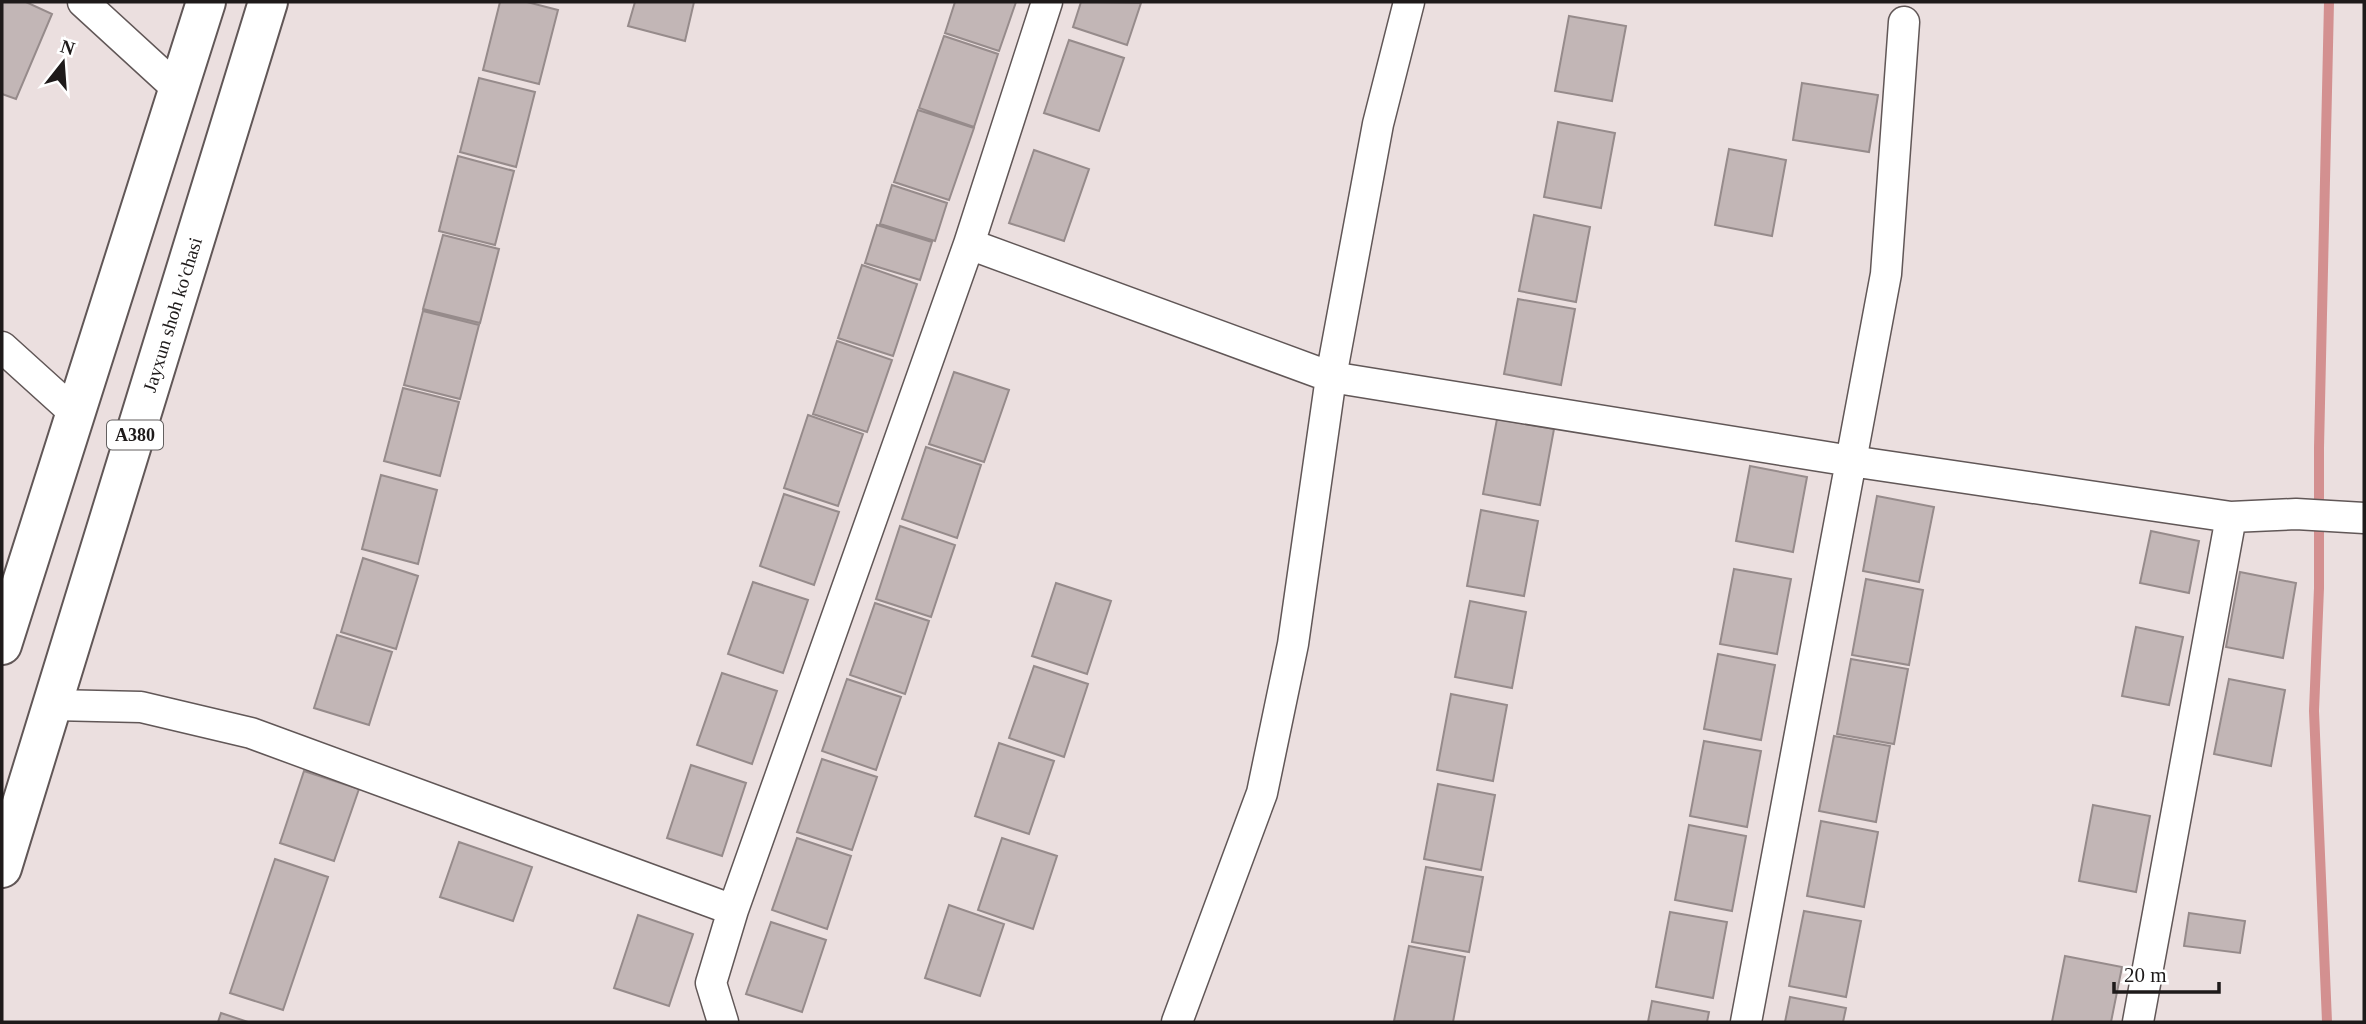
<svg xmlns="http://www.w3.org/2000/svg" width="2366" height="1024" viewBox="0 0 2366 1024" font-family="Georgia,serif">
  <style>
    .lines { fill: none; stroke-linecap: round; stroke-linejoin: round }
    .stream { stroke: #d39090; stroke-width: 10 }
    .building { fill: #c2b6b6; stroke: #968b8b; stroke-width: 2 }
    .street-casing { stroke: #615757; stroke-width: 33 }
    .highway-casing { stroke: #615757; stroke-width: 42 }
    .street { stroke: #fff; stroke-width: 30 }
    .highway { stroke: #fff; stroke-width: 38 }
    .labels { text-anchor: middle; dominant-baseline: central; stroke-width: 5; stroke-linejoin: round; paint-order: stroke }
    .shield { fill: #fff; stroke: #625f5f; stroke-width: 2 }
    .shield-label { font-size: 18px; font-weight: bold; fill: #1e1a1a }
    .street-label { font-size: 19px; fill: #1e1a1a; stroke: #fff }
  </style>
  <rect width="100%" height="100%" fill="#ebdfdf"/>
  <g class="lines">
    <!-- stream -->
    <path class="stream" d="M2327 1022 2314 711 2319 588V448L2329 2"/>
  </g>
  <!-- building -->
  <path class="building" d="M2 2H26L52 14 16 99 2 94Z
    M500 2H527L558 10 539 84 483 70Z
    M635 2H694L685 41 628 26Z
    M955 2H1016L999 51 945 33Z
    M1081 2 1141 3 1127 45 1073 27Z
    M1569 16 1626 26 1612 101 1555 91Z
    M944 36 998 54 974 127 919 108Z
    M1069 40 1124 58 1099 131 1044 113Z
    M479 78 535 92 516 167 460 152Z
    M1802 83 1878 95 1869 152 1793 140Z
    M918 110 974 128 949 200 894 182Z
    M1558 122 1615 133 1601 208 1544 197Z
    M1729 149 1786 160 1772 236 1715 225Z
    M1034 150 1089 169 1064 241 1009 223Z
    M458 156 514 171 495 245 439 231Z
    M892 185 947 203 935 241 880 224Z
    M1534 215 1590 227 1576 302 1519 291Z
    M877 225 932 242 920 280 865 263Z
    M443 235 499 249 480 323 423 309Z
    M862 265 917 284 893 356 838 338Z
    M1518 299 1575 309 1561 385 1504 374Z
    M423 311 479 325 460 399 404 385Z
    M837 341 892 360 867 432 813 414Z
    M954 372 1009 390 984 462 929 444Z
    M403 388 459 402 440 476 384 461Z
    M808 415 863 434 838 506 784 488Z
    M1497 419 1554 429 1540 505 1483 494Z
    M926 447 981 465 957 538 902 519Z
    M1750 466 1807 477 1793 552 1736 541Z
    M381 475 437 490 418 564 362 549Z
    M784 494 839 512 814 585 760 566Z
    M1877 496 1934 507 1919 582 1863 571Z
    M1481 510 1538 521 1524 596 1467 586Z
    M900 526 955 545 931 617 876 599Z
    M2151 531 2199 541 2189 593 2140 583Z
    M363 558 418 576 396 649 341 632Z
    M1734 569 1791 579 1777 654 1720 644Z
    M2240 572 2296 583 2283 658 2226 647Z
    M1866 579 1923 590 1909 665 1852 655Z
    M753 582 808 600 783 673 728 654Z
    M1056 583 1111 601 1087 674 1032 656Z
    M1470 601 1526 612 1512 688 1455 677Z
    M875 603 929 621 905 694 850 675Z
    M2136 627 2183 637 2169 705 2122 696Z
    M337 635 392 652 369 725 314 708Z
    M1718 654 1775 665 1761 740 1704 729Z
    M1851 659 1908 669 1894 744 1837 734Z
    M1034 666 1088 684 1064 757 1009 738Z
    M722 673 777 691 752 764 697 745Z
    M847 679 901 697 876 770 822 751Z
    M2229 679 2285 690 2271 766 2214 754Z
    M1451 694 1507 705 1493 781 1437 770Z
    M1834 736 1890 746 1876 822 1819 811Z
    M1704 741 1761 751 1747 827 1690 816Z
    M999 743 1054 761 1029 834 975 816Z
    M822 759 877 777 852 850 797 832Z
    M691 765 746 783 722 856 667 838Z
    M304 771 359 789 334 861 280 843Z
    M1438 784 1495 795 1481 870 1424 859Z
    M2093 805 2150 816 2136 892 2079 881Z
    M1821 821 1878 832 1864 907 1807 896Z
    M1689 825 1746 836 1732 911 1675 900Z
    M797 838 851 856 827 929 772 910Z
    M1002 838 1057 856 1033 929 978 910Z
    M459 842 532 867 513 921 440 897Z
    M275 859 328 877 283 1010 230 993Z
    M1426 867 1483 877 1469 952 1412 942Z
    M949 905 1004 924 980 996 925 978Z
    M1804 911 1861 921 1846 997 1789 986Z
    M1670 912 1727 922 1713 998 1656 987Z
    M2189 913 2245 921 2240 953 2184 946Z
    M638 915 693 934 669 1006 614 988Z
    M771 922 826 940 802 1012 746 994Z
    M1409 946 1465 957 1453 1022 1394 1021Z
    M2065 956 2122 967 2111 1022H2052Z
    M1790 997 1846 1008 1843 1022H1785Z
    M1652 1001 1709 1012 1707 1022H1648Z
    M221 1013 248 1022H218Z"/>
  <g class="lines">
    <defs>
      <path id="street" d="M83 2 179 90
        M969 244 1331 377 1851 461 2231 517 2296 514 2364 518
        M2 347 75 413
        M53 705 141 707 251 733 733 910
        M723 1022 711 983 733 910 969 244 1047 2
        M1177 1022 1262 793 1293 644 1331 377 1378 124 1409 2
        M1746 1022 1886 274 1904 22
        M2138 1022 2231 517"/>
      <g id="highway">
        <path d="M2 645 206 2"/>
        <path id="s1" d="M2 868 268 2"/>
      </g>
    </defs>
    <!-- street casing -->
    <use href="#street" class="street-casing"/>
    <!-- highway casing -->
    <use href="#highway" class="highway-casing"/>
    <!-- street -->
    <use href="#street" class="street"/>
    <!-- highway -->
    <use href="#highway" class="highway"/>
  </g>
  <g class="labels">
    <!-- shield labels -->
    <rect class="shield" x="107" y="420.5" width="56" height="29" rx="5"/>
    <g class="shield-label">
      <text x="135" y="435">A380</text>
    </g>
    <!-- street labels -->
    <g class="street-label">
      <text stroke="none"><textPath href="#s1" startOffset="579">Jayxun shoh ko'chasi</textPath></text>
    </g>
  </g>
  <!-- border -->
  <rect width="2366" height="1024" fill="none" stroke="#1e1a1a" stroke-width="7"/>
  <!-- north arrow -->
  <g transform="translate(63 63) rotate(17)" stroke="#ffffff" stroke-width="5" paint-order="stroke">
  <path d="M0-5L12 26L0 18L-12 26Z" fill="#1e1a1a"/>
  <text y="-10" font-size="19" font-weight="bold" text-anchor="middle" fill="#1e1a1a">N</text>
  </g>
  <!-- scale -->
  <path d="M2114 982v10h105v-10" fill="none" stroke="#1e1a1a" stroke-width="3.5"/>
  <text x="2124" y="982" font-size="21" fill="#1e1a1a" stroke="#ffffff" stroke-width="5" paint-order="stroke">20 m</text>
</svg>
